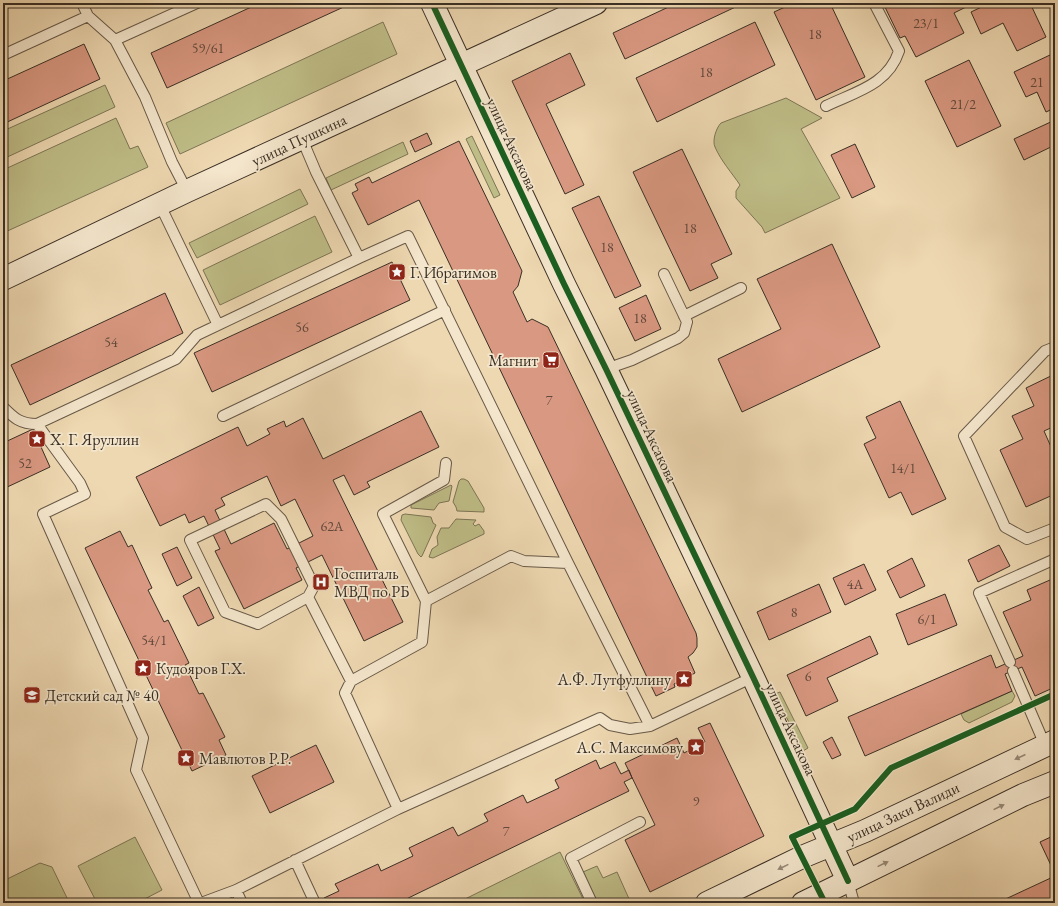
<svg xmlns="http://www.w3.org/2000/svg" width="1058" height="906" viewBox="0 0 1058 906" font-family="'EB Garamond',serif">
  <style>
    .green { fill: #bfbd87; stroke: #7c7656 }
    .building { fill: #d99881; stroke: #3a2f25; fill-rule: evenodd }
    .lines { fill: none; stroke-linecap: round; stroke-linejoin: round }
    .lane-casing { stroke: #675948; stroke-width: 12 }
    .secondary-casing { stroke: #3a2f25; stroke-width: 24 }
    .lane { stroke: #f4e6cc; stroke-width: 10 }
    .secondary { stroke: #f4e6cc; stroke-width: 22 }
    .cycleway-casing { stroke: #f4e6cc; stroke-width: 8 }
    .cycleway { stroke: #1b5e20; stroke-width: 6 }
    .oneway { fill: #978a78 }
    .labels { text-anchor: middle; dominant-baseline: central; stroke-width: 3.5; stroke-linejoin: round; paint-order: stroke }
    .number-label { font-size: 14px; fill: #62493c }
    .street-label { font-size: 16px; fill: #3a2f25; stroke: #f4e6cc }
    .poi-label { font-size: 16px; fill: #3a2f25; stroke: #f4e6cc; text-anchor: start }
  </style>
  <rect width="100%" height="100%" fill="#eed8b1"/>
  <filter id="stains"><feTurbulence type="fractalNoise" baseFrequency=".005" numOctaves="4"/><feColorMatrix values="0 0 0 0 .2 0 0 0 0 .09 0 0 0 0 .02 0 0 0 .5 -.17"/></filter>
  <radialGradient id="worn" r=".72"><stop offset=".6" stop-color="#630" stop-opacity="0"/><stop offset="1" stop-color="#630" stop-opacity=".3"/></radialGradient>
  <!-- green -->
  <path class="green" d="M383 22 397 54 180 154 166 123Z
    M105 85 115 107 3 159V131Z
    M786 98 822 118 801 129 840 198 765 233 762 227 736 198V191L740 185C732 173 721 161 715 147 712 141 716 128 721 123Z
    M116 118 130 149 138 146 148 167 3 233V170Z
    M472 136 500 195 494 198 466 139Z
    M403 142 408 154 331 190 326 178Z
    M300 189 308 204 197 258 189 243Z
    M315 216 332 252 220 305 203 270Z
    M461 479H464L468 481 484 508V512L457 511 456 507 453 502 459 481Z
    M451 485 452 486 449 501 439 503 434 510 411 508V505Z
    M405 514 431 517 433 523 436 525 422 556 421 557 418 554 401 520 402 515Z
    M456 519 476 520 473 524 475 526 479 524 484 531V534L433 558 429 557 432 549 438 545 437 537 441 528H449Z
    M1012 691 1015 696 1012 702 969 723 964 720 961 714Z
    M780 692 808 748 803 751 775 694Z
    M135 837 162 890 137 903H97L78 866Z
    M560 852 585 903H457Z
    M40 863 52 867 68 900 67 903H3V881Z
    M597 866 603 878 617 872 630 901 625 903H598L583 872Z"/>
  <!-- building -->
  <path class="building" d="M260 3H347L348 5 167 88 151 53Z
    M677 3H744L625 59 613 33Z
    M794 3H830L865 77 816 100 774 12Z
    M883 3H969L970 5 954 13 964 33 916 57 905 36 900 38Z
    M990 3H1030L1046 37 1017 51 1003 23 981 34 971 12Z
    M755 22 775 65 657 122 636 78Z
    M84 44 100 79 3 124V81Z
    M570 53 585 85 546 104 584 185 565 194 512 81Z
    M1050 55 1055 65V108L1046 112 1037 92 1026 97 1014 72Z
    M969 60 1001 126 957 147 925 81Z
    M1055 120V145L1024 160 1014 139Z
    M427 133 432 144 415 152 410 141Z
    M459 141 522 271 518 286 513 292 527 322 532 319 548 327 696 633 697 638V647L693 653 688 657 695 673 674 684 675 687 656 696 419 200 368 225 352 193 358 190 355 184 369 177 372 183Z
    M855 144 875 187 852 198 831 155Z
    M682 149 732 254 711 264 718 278 690 291 633 172Z
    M599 196 641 286 615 298 572 208Z
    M832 244 880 347 742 412 718 359 781 329 757 279Z
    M392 262 410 300 212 392 194 353Z
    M165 293 183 333 30 405 11 365Z
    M646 295 661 329 635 341 619 308Z
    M1055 374V426L1044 431 1055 456V494L1026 507 1000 450 1023 439 1012 416 1034 406 1026 388Z
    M900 401 946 499 912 515 901 492 889 498 864 444 876 438 866 417Z
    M421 411 439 447 367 482 370 487 354 495 344 475 333 480 403 622 364 641 322 555 296 568 302 580 244 609 215 551 220 549 204 516 189 523 185 514 160 526 136 477 238 427 247 446 270 434 267 429 284 421 286 427 303 418 323 459ZM267 476 281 506 295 499 313 536 287 549 274 523 231 544 215 510 225 505 221 498Z
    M33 429 50 467 3 489V443Z
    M120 531 128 547 132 545 152 588 148 590 164 622 168 620 189 663 185 665 199 694 203 693 225 737 219 740 226 755 192 771 85 548Z
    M999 545 1010 566 978 582 968 560Z
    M177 547 192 578 177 586 162 554Z
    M912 558 925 586 900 598 887 571Z
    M864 564 876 590 845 605 833 578Z
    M1050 580 1054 588H1055V687L1035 696 1022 667 1005 674 1012 691 865 756 848 717 991 655 996 668 1023 656 1003 612 1031 600 1027 590Z
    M819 584 831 612 769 640 757 612Z
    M199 587 214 618 198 626 183 596Z
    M945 594 957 625 908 645 896 614Z
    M870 636 878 654 827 678 838 701 806 716 787 675Z
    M710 723 764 836 650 892 625 840 655 825 625 763 677 738 684 753 705 742 698 728Z
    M832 737 841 755 832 759 823 742Z
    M316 745 334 782 270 813 252 776Z
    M596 760 600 769 615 762 621 774 629 770 632 778 624 782 629 791 398 903H326L324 898 339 891 335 884 378 864 381 871 413 856 409 848 453 827 458 836 488 821 484 814 523 795 527 803 559 788 555 780Z
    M1055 835V874L1040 842Z
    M1055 876V903H997Z"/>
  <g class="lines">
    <defs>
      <path id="lane" d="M82 3 88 16
        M3 4 6 3
        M115 40 145 97 172 162 187 191
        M3 55 88 16 115 40 197 3
        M826 106C855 92 888 85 899 51L874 3
        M302 139 316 172 359 258 408 236 568 563 650 726
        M160 205 218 325
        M684 316 741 288
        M1055 347 1045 351 964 436 1005 527 1027 539 1055 528
        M606 369 632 360 678 338 684 333 687 322 664 274
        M3 407C14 418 20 424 37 424L176 359 197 335 359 258
        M223 416 445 310
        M37 424 80 483 85 494 43 514 143 738 136 770 199 903
        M308 597 314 586 281 519 266 504 190 540 225 612 258 624 308 597 351 681 345 693 398 809
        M426 601 511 556 524 561 568 563
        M1010 662 979 593 1055 559
        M1013 671 1045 745
        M351 681 422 642 426 601 383 514 444 480 446 463
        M295 860 315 903
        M848 881 854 903
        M236 890 242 903
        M201 903 236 890 398 809 600 718 610 725 630 729 650 726 753 677
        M592 903 571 858 640 822"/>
      <path id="secondary" d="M432 3 564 284 606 369 753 677 848 881
        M3 279 187 191 596 3
        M707 903 802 857 865 831 1055 741
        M803 903 1023 795 1055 782"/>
    </defs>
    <!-- lane casing -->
    <use href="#lane" class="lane-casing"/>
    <!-- secondary casing -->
    <use href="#secondary" class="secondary-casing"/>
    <!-- lane -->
    <use href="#lane" class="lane"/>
    <!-- secondary -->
    <use href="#secondary" class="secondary"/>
    <defs>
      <path id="cycleway" d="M432 3 564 284 606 369 753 677 848 881
        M825 903 792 837 855 809 891 768 1055 694"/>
    </defs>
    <!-- cycleway casing -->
    <use href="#cycleway" class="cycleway-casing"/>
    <!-- cycleway -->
    <use href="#cycleway" class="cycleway"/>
  </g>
  <!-- one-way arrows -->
  <defs><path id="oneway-solid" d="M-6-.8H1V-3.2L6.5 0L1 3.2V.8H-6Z"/></defs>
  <g class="oneway">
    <use href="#oneway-solid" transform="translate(1020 757) rotate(155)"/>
    <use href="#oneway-solid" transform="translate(999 807) rotate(-26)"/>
    <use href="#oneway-solid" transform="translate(883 864) rotate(-26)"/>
    <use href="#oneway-solid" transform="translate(783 867) rotate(154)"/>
  </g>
  <!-- icons -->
  <defs>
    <symbol id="sight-square" viewBox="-11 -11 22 22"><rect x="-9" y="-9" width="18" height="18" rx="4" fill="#8f2418" stroke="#f4e6cc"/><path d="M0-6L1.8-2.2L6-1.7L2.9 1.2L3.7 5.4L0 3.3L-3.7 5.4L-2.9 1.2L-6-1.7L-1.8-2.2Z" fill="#fff"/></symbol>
    <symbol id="supermarket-square" viewBox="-11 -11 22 22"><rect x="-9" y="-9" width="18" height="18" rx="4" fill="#8f2418" stroke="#f4e6cc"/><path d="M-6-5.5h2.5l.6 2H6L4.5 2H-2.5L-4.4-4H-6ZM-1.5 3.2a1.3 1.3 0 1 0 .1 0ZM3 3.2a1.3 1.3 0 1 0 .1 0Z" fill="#fff"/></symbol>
    <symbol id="hospital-square" viewBox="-11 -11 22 22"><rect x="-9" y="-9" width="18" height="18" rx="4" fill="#8f2418" stroke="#f4e6cc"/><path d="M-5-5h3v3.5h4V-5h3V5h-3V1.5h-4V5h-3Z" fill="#fff"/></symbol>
    <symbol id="school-square" viewBox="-11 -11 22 22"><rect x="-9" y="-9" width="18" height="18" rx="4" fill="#8f2418" stroke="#f4e6cc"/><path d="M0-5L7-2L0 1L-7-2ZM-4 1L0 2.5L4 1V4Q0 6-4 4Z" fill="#fff"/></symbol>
  </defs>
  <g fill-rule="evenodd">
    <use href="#sight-square" x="387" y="262" width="20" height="20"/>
    <use href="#supermarket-square" x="541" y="350" width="20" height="20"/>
    <use href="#sight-square" x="27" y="429" width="20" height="20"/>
    <use href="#hospital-square" x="311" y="572" width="20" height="20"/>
    <use href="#sight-square" x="133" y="658" width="20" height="20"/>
    <use href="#sight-square" x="674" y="669" width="20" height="20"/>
    <use href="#school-square" x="22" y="685" width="20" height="20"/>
    <use href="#sight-square" x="686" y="737" width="20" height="20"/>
    <use href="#sight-square" x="176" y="748" width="20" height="20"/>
  </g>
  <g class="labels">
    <!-- number labels -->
    <g class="number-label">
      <text x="926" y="23">23/1</text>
      <text x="815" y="34">18</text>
      <text x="208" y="48">59/61</text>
      <text x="706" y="72">18</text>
      <text x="1037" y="82">21</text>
      <text x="963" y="104">21/2</text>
      <text x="690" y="228">18</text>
      <text x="607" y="247">18</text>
      <text x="640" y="318">18</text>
      <text x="302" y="327">56</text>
      <text x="111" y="342">54</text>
      <text x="549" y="400">7</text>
      <text x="25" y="463">52</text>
      <text x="903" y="468">14/1</text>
      <text x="332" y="526">62А</text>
      <text x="855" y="584">4А</text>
      <text x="794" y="612">8</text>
      <text x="927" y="619">6/1</text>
      <text x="154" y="640">54/1</text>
      <text x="808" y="676">6</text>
      <text x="696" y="801">9</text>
      <text x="506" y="831">7</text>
    </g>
    <!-- street labels -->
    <g class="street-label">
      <text transform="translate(299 140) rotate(-25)">улица Пушкина</text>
      <text transform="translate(512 144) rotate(65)">улица Аксакова</text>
      <text transform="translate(652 436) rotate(65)">улица Аксакова</text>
      <text transform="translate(791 729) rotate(65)">улица Аксакова</text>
      <text transform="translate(903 812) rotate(-25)">улица Заки Валиди</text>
    </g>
    <!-- poi labels -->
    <g class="poi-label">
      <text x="410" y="272">Г. Ибрагимов</text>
      <text x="538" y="360" text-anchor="end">Магнит</text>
      <text x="50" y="439">Х. Г. Яруллин</text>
      <text x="334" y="573">Госпиталь<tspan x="334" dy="18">МВД по РБ</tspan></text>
      <text x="156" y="668">Кудояров Г.Х.</text>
      <text x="671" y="679" text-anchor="end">А.Ф. Лутфуллину</text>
      <text x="45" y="695">Детский сад № 40</text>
      <text x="683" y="747" text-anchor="end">А.С. Максимову</text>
      <text x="199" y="758">Мавлютов Р.Р.</text>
    </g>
  </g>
  <!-- margin -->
  <rect width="1058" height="906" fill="none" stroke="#eed8b1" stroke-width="16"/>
  <rect x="4" y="4" width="1050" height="898" fill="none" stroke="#3a2f25" stroke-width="2"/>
  <rect x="8" y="8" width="1042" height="890" fill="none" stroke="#3a2f25"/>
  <rect width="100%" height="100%" filter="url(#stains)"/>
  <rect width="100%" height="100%" fill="url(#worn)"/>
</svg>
